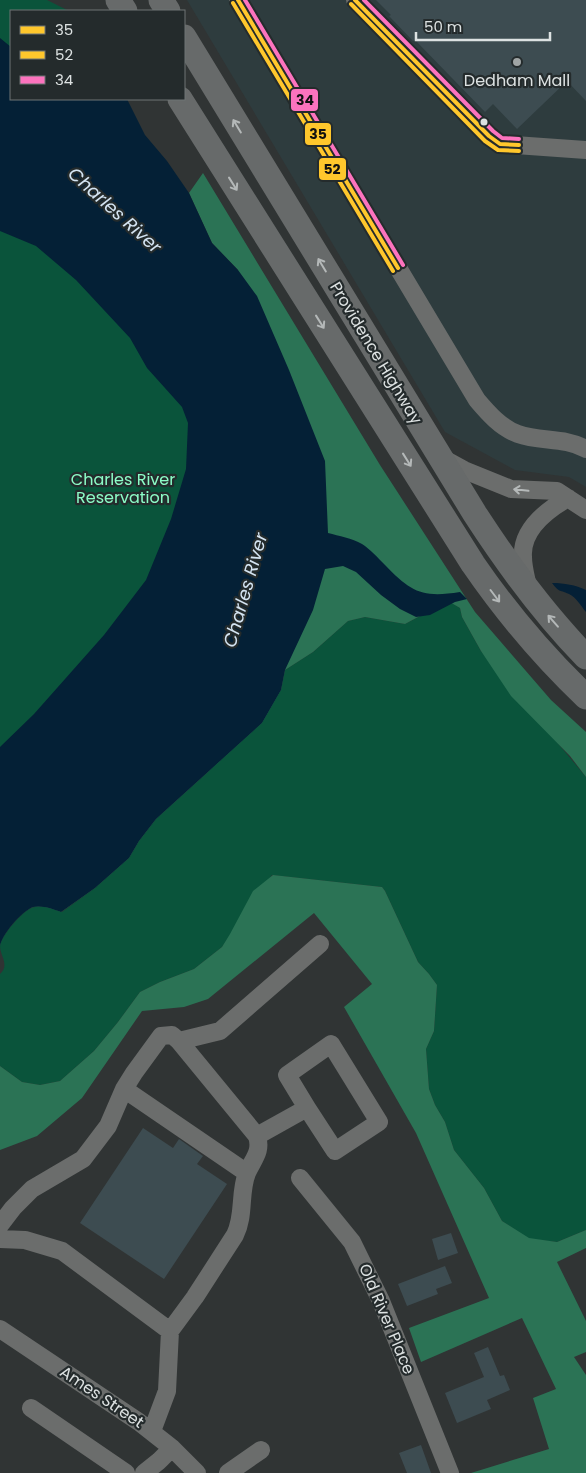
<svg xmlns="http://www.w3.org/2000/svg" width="586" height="1473" viewBox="0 0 586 1473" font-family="Poppins,sans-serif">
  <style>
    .built { fill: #2e3c3e }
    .green { fill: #0a543b }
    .forest { fill: #2b7355 }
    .water { fill: #042036 }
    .building { fill: #3d4c51 }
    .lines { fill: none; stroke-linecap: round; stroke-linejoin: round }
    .minor { stroke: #6b6d6c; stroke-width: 18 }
    .highway { stroke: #676a6a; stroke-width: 25 }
    .bus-1-casing { stroke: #242b2c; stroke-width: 8 }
    .bus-2-casing { stroke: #242b2c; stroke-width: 8 }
    .bus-3-casing { stroke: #242b2c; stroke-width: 8 }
    .bus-1 { stroke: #ffc72c; stroke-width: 4 }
    .bus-2 { stroke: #ffc72c; stroke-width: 4 }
    .bus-3 { stroke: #fc73be; stroke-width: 4 }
    .oneway { stroke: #b4b8b8 }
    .oneway2 { stroke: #b5b9b9 }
    .poi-dot { fill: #a0a5a5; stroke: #242b2c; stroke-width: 2 }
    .bus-dot { fill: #dde2e2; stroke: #242b2c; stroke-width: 2 }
    .labels { text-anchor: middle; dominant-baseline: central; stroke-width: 4.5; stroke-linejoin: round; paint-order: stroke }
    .poi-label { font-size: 16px; fill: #dde2e2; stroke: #242b2c }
    .street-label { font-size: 16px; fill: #dde2e2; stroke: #242b2c }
    .park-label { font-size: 16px; fill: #8cfcc7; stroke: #242b2c }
    .water-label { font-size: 18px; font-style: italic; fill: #d4e4f2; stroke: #242b2c }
    .line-badge { stroke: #242b2c; stroke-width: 2 }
    .pale-badge-label { font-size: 14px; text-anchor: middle; font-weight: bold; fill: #111 }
  </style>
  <rect width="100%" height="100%" fill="#303434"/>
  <!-- built -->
  <path class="built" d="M187 0H586V487L569 477 515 470 445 432Z"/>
  <!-- green -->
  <path class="green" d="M0 0H47L69 11H11V61L0 53Z
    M0 136 236 417 0 854Z
    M449 601 460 608 462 617 481 651 586 777V1230L557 1242 529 1239 502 1221 484 1188 454 1150 445 1122 435 1105 429 1089 426 1049 434 1031 437 985 429 974 418 962 385 891 382 887 272 875 222 947 194 969 160 982 140 992 118 1022 94 1051 60 1081 40 1085 22 1082 0 1066V974C10 965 0 956 0 946 1 936 24 908 35 907 43 905 54 909 62 912L95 888 129 858 139 841 156 819 208 772 281 690 285 670 313 652 348 621 365 617 405 624Z"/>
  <!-- forest -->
  <path class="forest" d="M203 173 380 465 475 612 551 700 586 732V777L570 756 511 696 481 651 462 617 460 608 448 601 405 624 365 617 348 621 313 652 285 670 281 690 262 723 156 819 139 841 129 858 95 888 61 912C53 909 42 905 33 907 21 911 1 935 0 947V925L105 863 238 270 212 243 189 193Z
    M273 875 382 887 385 891 418 962 429 974 437 985 434 1031 426 1049 429 1089 435 1105 445 1122 454 1150 484 1188 502 1221 529 1238 557 1242 586 1230V1248L557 1262 586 1321V1352L574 1357 586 1375V1473H471L549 1449 533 1398 556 1389 522 1318 421 1362 409 1328 489 1298 416 1133 344 1007 372 984 314 913 208 999 184 1007 142 1011 82 1098 37 1136 0 1150V1066L22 1082 40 1085 60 1081 94 1051 118 1022 140 992 160 982 194 969 222 947 230 934 253 891Z"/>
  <!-- water -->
  <path class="water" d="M0 38 11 47V99H127L145 135 167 161 189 193 212 243 238 270 257 296 289 370 325 461 328 533C339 536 352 538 362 544 370 549 378 558 385 565 411 592 422 598 460 592L467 599 455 602 430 615 416 617 400 609 381 595 356 572 343 566 325 569 313 610 285 670 281 690 262 723 156 819 139 841 129 858 95 888 61 912C53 909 42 905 33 907 22 911 1 935 0 947V747L34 714 104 635 146 580 171 519 186 469 188 423 182 407 147 368 130 338 76 280 36 246 0 231Z
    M552 583C565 583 575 585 586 590V612C581 606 576 597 569 594 558 589 560 593 552 583Z"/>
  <!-- building -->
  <path class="building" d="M376 0H586V101L567 81 517 129 493 104 485 112 415 40 413 41 389 16 391 15Z
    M143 1128 173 1148 179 1139 203 1156 197 1164 227 1184 164 1279 80 1223Z
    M451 1233 458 1253 438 1260 432 1239Z
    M445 1266 452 1283 436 1289 438 1294 407 1306 398 1284Z
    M488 1347 500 1376 504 1375 510 1390 487 1400 491 1409 457 1423 445 1393 484 1377 474 1353Z
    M421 1445 431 1473H407L399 1453Z"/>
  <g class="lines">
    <!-- minor -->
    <path class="minor" d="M238 0 477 400C488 413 501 428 518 434 540 442 565 437 586 449
      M355 0 489 136 500 144 586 150
      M442 458 464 470 511 489 557 491 586 510
      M528 587C526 577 523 567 523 557 521 529 547 510 568 498
      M179 1041 220 1031 320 944
      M124 1089 247 1173
      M257 1136 307 1108 287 1075 331 1044 379 1122 335 1151 307 1108
      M300 1178 352 1242 381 1301 450 1473
      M0 1225 13 1208 32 1189 83 1159 108 1126 124 1089 134 1073 161 1036 172 1035 179 1041 257 1136C262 1152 253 1159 247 1173 239 1193 245 1215 235 1235L195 1297 170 1331 167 1391 152 1431
      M0 1239 25 1240 62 1251 170 1331
      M0 1329 139 1422 172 1448 197 1473
      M31 1408 126 1473
      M144 1473 159 1461 172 1448
      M228 1473 261 1450"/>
    <!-- highway -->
    <path class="highway" d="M118 0 125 11
      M161 0 168 11
      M184 37 475 514C508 565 543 613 586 657
      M180 99 473 564C506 612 543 656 586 697"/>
    <defs>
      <path id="bus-1" d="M238 0 398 268
        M355 0 489 136 500 144 519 145"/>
      <path id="bus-2" d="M233 3 393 271
        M351 4 485 141 498 150 519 151"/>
      <path id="bus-3" d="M245 0 403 265
        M364 0 493 131 502 138 519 139"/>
    </defs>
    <!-- bus-1 casing -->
    <use href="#bus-1" class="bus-1-casing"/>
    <!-- bus-2 casing -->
    <use href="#bus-2" class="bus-2-casing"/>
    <!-- bus-3 casing -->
    <use href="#bus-3" class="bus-3-casing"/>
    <!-- bus-1 -->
    <use href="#bus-1" class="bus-1"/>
    <!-- bus-2 -->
    <use href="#bus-2" class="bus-2"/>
    <!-- bus-3 -->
    <use href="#bus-3" class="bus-3"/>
  </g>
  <!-- one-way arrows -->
  <defs><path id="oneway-shaft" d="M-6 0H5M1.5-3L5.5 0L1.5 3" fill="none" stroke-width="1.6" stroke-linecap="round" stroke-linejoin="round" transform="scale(1.25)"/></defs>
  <g class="oneway">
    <use href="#oneway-shaft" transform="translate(237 126) rotate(-121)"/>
    <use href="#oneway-shaft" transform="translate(233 184) rotate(58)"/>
    <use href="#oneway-shaft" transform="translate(322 265) rotate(-121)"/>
    <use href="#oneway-shaft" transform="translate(320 322) rotate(58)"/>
    <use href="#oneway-shaft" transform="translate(407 460) rotate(58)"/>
    <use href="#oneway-shaft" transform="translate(495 596) rotate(53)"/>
    <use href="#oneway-shaft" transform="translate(553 621) rotate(-131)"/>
  </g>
  <use class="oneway2" href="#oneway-shaft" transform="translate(521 490) rotate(-174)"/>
  <!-- markers -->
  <circle class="poi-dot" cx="517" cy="62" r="5"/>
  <circle class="bus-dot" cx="484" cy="122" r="4.5"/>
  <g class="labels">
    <!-- poi labels -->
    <g class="poi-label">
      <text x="517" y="80">Dedham Mall</text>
    </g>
    <!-- street labels -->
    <g class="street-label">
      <text transform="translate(376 353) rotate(59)">Providence Highway</text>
      <text transform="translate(387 1319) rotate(67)">Old River Place</text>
      <text transform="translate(102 1397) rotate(34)">Ames Street</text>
    </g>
    <!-- park labels -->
    <g class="park-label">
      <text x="123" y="479">Charles River<tspan x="123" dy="18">Reservation</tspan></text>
    </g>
    <!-- water labels -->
    <g class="water-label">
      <text transform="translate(115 210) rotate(42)">Charles River</text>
      <text transform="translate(245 590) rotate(-74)">Charles River</text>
    </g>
  </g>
  <g class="line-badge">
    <rect x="290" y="88" width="29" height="24" rx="5" fill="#fc73be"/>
    <rect x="304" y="122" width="28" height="24" rx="5" fill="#ffc72c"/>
    <rect x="318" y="157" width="29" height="24" rx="5" fill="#ffc72c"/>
  </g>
  <g class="pale-badge-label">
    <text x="305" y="105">34</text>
    <text x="318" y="139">35</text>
    <text x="332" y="174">52</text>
  </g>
  <!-- legend -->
  <rect x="10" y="10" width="175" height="90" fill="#242b2c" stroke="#6e7475"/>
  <rect x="20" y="26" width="25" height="8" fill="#ffc72c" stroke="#6e7475"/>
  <text x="55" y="35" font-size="15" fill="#dde2e2">35</text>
  <rect x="20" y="51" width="25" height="8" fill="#ffc72c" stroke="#6e7475"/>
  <text x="55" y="60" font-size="15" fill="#dde2e2">52</text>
  <rect x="20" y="76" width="25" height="8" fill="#fc73be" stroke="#6e7475"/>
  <text x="55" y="85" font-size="15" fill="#dde2e2">34</text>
  <!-- scale -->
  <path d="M416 32v8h134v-8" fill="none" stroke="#dde2e2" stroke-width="2.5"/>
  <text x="424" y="32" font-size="15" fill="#dde2e2" stroke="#242b2c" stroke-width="4" paint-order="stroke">50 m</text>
</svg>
